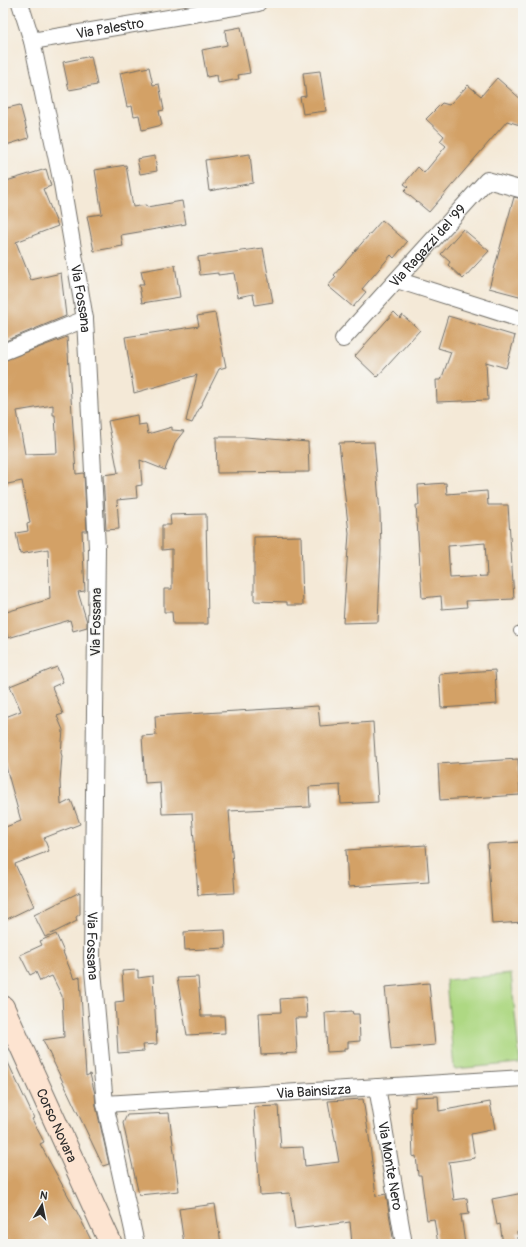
<svg xmlns="http://www.w3.org/2000/svg" width="526" height="1247" viewBox="0 0 526 1247" font-family="Pangolin,sans-serif">
  <style>
    .green { fill: #aed883; stroke: #6c8257 }
    .building { fill: #d3a166; fill-rule: evenodd }
    .lines { fill: none; stroke-linecap: round; stroke-linejoin: round }
    .lane-casing { stroke: #716e67; stroke-width: 10 }
    .street-casing { stroke: #716e67; stroke-width: 18 }
    .secondary-casing { stroke: #716e67; stroke-width: 24 }
    .lane { stroke: #fff; stroke-width: 8 }
    .street { stroke: #fff; stroke-width: 16 }
    .secondary { stroke: #fde4d1; stroke-width: 22 }
    .labels { text-anchor: middle; dominant-baseline: central; stroke-width: 3; stroke-linejoin: round; paint-order: stroke }
    .street-label { font-size: 14px; fill: #2b2b2b; stroke: #f6f6f2 }
  </style>
  <rect width="100%" height="100%" fill="#f6f6f2"/>
  <filter id="ink" filterUnits="userSpaceOnUse"><feTurbulence type="fractalNoise" baseFrequency=".025" numOctaves="2"/><feDisplacementMap in="SourceGraphic" scale="8" xChannelSelector="R" yChannelSelector="G"/><feConvolveMatrix kernelMatrix="1 2 1 2 8 2 1 2 1" color-interpolation-filters="sRGB"/></filter>
  <filter id="wash" filterUnits="userSpaceOnUse"><feTurbulence type="fractalNoise" baseFrequency=".012" numOctaves="4" result="noise"/><feDisplacementMap in="SourceGraphic" scale="16" xChannelSelector="R" yChannelSelector="G"/><feGaussianBlur stdDeviation="0.9" result="paint"/><feColorMatrix in="noise" values="0 0 0 0 0 0 0 0 0 0 0 0 0 0 0 0 0 1.4 0 .05"/><feComposite in="paint" operator="in"/></filter>
  <g filter="url(#wash)">
    <rect width="100%" height="100%" fill="#f4e9d7"/>
    <!-- green -->
    <path class="green" d="M511 974 520 1063 454 1069 446 980Z"/>
    <g id="blocks">
      <!-- building -->
      <path class="building" d="M241 27 250 73 238 75 239 79 218 83 217 75 207 77 202 50 227 45 225 30Z
        M91 56 97 85 69 90 63 62Z
        M149 67 153 85 159 84 164 110 159 111 162 125 142 130 139 115 134 116 132 106 127 107 120 73Z
        M320 71 326 111 303 114 300 97 306 96 303 73Z
        M497 78 523 101V126L507 121 429 212 404 191 408 187 404 184 418 167 424 173 446 146 440 141 444 136 426 119 442 103 449 105 468 85 481 96Z
        M20 105 29 138 3 146V109Z
        M250 154 253 183 209 191 205 160Z
        M155 156 157 171 140 174 137 159Z
        M126 165 133 207 146 205 147 207 182 201 186 224 121 235 123 246 94 251 87 216 102 214 95 170Z
        M46 169 51 186 43 189 58 226 16 242 31 280 61 273 66 316 3 342V182Z
        M514 197 523 199V297L489 288Z
        M382 220 407 242 394 258 391 255 362 289 366 292 353 307 328 286 336 277 334 275Z
        M463 229 489 251 463 279 448 265 450 262 441 254Z
        M263 248 273 302 255 305 253 294 238 297 234 273 218 275V273L200 275 198 257Z
        M175 265 180 297 142 303 139 285H144L141 271Z
        M394 312 400 318 402 315 420 330 377 377 355 356Z
        M215 313 226 367 219 369 192 423 186 421 197 375 134 393 125 337 199 326 197 316Z
        M448 316 515 336 506 368 486 362 488 400 437 402 436 380H441L451 352 438 348Z
        M67 337 76 474 84 473 87 531H82L85 591 78 592 87 622V627L73 631 70 620 8 638 3 620V613L50 599 48 549 20 554 16 533 28 531 27 524 30 523 22 481 3 485V361ZM53 405V415H55L57 453 25 454 17 411Z
        M137 415 138 425 146 424 148 434 172 427V430L184 431 176 441 165 470 140 460 142 485 136 486 137 498 117 500 119 529 106 530 103 475 118 473 108 421Z
        M216 437H245L308 442 309 472 217 473Z
        M374 442 380 513 381 550 378 622 343 623 349 533 339 443Z
        M446 483 447 494 487 491 488 505H508L514 599 466 601 467 607 442 609 441 596 422 598 416 505H419L418 485ZM485 543 487 576 450 578 448 546Z
        M206 514 208 624H173L172 612H164V589H172V549L162 550V525H171L170 515Z
        M301 536 303 605H287V602L254 601V537Z
        M57 667 63 682 52 687 63 714 57 716 63 730 61 753 62 756 60 781 61 805 71 800 80 824 44 838 49 851 15 864 34 906 3 921V828L21 821 3 756V718L21 711 10 686Z
        M495 670 497 704 441 708 439 674Z
        M318 706 320 726 373 722 378 802 341 804 340 785 309 787 310 807 229 811 235 893 198 895 192 813 162 814 160 782 145 783 142 736 156 735 155 716Z
        M518 759 520 795 440 800 438 764Z
        M523 842V922L492 924 487 844Z
        M426 845 429 882 348 887 346 850Z
        M80 892V914L76 917 77 921 45 937 34 915Z
        M225 930 226 948 185 950 184 932Z
        M56 934 64 952H63L74 979 80 977 86 1076 90 1074 95 1094 96 1106 109 1164 103 1166 43 1040 64 1037 62 996 52 976 40 981 36 972 30 975 20 955 42 945 40 941Z
        M138 970V978L153 976 157 1044 143 1045 144 1051 118 1053 115 1002 124 1001 122 971Z
        M198 977 201 1016H224L225 1033 187 1035 177 978Z
        M429 983 435 1045 391 1049 385 987Z
        M306 997 307 1018H295L297 1053 261 1055 259 1013 281 1012 280 999Z
        M352 1011 353 1014H359L360 1041 348 1042V1048H344V1051L327 1052 325 1013Z
        M3 1052 34 1118 32 1119 44 1142 40 1144 77 1212 93 1244H3Z
        M438 1096 439 1111 490 1102 495 1129 471 1134 475 1158 449 1162 454 1200 467 1198 469 1214 461 1215 465 1244H438L434 1219 427 1220 421 1175H418L416 1156 413 1157 411 1107H415V1097Z
        M363 1099 369 1137 376 1196 386 1194 394 1244H352L350 1222 295 1229 290 1193 260 1195 254 1107 278 1106 281 1148 303 1147 305 1166 339 1162 328 1101Z
        M169 1113 179 1191 139 1195 123 1123 127 1115Z
        M523 1193V1232H517L519 1244H503L500 1224 497 1225 492 1199Z
        M215 1204 221 1244H184L179 1209Z"/>
    </g>
  </g>
  <g filter="url(#ink)">
    <use href="#blocks" fill-opacity="0" stroke="#716e67" stroke-width="1"/>
    <g class="lines">
      <defs>
        <path id="lane" d="M518 631H523"/>
        <g id="street">
          <path id="s1" d="M20 3 32 41 62 184 85 319 97 548 92 959 105 1104 136 1244"/>
          <path id="s2" d="M32 41 258 3"/>
          <path d="M397 280 523 320"/>
          <path id="s3" d="M343 339 487 180 523 190"/>
          <path d="M3 352 85 319"/>
          <path id="s4" d="M377 1087 404 1244"/>
          <path id="s5" d="M105 1104 523 1078"/>
        </g>
        <g id="secondary">
          <path id="s6" d="M3 1007 111 1244"/>
        </g>
      </defs>
      <!-- lane casing -->
      <use href="#lane" class="lane-casing"/>
      <!-- street casing -->
      <use href="#street" class="street-casing"/>
      <!-- secondary casing -->
      <use href="#secondary" class="secondary-casing"/>
      <!-- lane -->
      <use href="#lane" class="lane"/>
      <!-- street -->
      <use href="#street" class="street"/>
      <!-- secondary -->
      <use href="#secondary" class="secondary"/>
    </g>
  </g>
  <g class="labels">
    <!-- street labels -->
    <g class="street-label">
      <text stroke="none"><textPath href="#s2" startOffset="79">Via Palestro</textPath></text>
      <text stroke="none"><textPath href="#s3" startOffset="126">Via Ragazzi del '99</textPath></text>
      <text stroke="none"><textPath href="#s1" startOffset="302">Via Fossana</textPath></text>
      <text transform="translate(96 622) rotate(-89)">Via Fossana</text>
      <text stroke="none"><textPath href="#s1" startOffset="950">Via Fossana</textPath></text>
      <text stroke="none"><textPath href="#s5" startOffset="209">Via Bainsizza</textPath></text>
      <text stroke="none"><textPath href="#s6" startOffset="130">Corso Novara</textPath></text>
      <text stroke="none"><textPath href="#s4" startOffset="80">Via Monte Nero</textPath></text>
    </g>
  </g>
  <!-- margin -->
  <rect width="526" height="1247" fill="none" stroke="#f6f6f2" stroke-width="16"/>
  <!-- north arrow -->
  <g transform="translate(42 1205) rotate(10)" stroke="#f6f6f2" stroke-width="3" paint-order="stroke">
  <path d="M0-3L7 15L0 10L-7 15Z" fill="#2b2b2b"/>
  <text y="-6" font-size="11" font-weight="bold" text-anchor="middle" fill="#2b2b2b">N</text>
  </g>
</svg>
